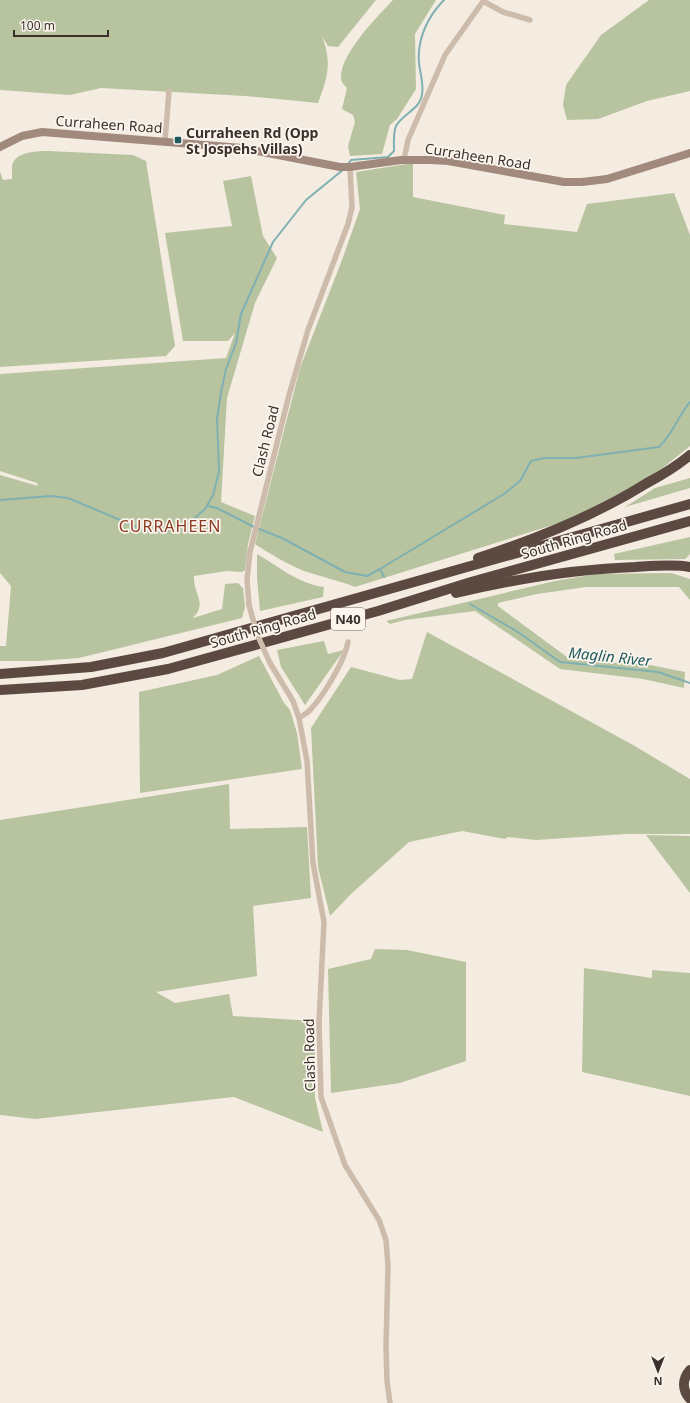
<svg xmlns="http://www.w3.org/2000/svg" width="690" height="1403" viewBox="0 0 690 1403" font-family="'Noto Sans',sans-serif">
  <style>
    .green { fill: #b8c4a0 }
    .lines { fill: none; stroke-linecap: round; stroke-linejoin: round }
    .stream { stroke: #7fb0b2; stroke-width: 2 }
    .street { stroke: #cdbbac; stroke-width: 5.5 }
    .secondary { stroke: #a18a7d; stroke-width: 8 }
    .highway { stroke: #5c4a42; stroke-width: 10 }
    .street-bridge { stroke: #cdbbac; stroke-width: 5.5 }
    .poi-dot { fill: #1f5a5e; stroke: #fbf5ee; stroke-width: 1.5 }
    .labels { text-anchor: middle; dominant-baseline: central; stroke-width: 3.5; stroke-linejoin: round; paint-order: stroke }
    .shield { fill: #fbf5ee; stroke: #756b66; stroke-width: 1 }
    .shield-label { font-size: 13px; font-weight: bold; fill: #3b302b }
    .street-label { font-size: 14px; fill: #3b302b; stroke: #fbf5ee }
    .poi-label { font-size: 14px; font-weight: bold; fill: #3b302b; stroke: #fbf5ee; text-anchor: start }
    .water-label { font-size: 15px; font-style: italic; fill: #1f5a5e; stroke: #fbf5ee }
    .quarter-label { font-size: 16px; letter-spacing: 1px; fill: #8c3b22; stroke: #fbf5ee }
  </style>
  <rect width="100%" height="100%" fill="#f4ebe1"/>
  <!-- green -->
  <path class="green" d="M0 0H376L338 47 328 46 322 36C332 62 328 77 318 103L245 96 101 88 70 95 0 90Z
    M393 0H436L415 34 416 89 397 119 390 125 382 154 350 156 348 146 355 122 353 115 342 109 347 88C344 85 341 82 341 78 340 54 377 17 393 0Z
    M649 0H690V91L647 101 598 119 567 120 563 105 566 85 601 35Z
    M49 151 133 155 146 161 175 346 166 356 0 367V172L3 180 12 179C12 175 12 170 12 166 15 151 38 151 49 151Z
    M413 163V197L505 215 504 224 577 232 587 204 674 193 690 235V446L654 475 569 520 355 587C338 580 321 577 304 571 287 564 270 554 255 544L300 368 342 260 360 209 356 172Z
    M251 176 263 236 277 258 255 303 227 398 221 502 255 516 248 544 245 570 242 572 227 571 194 576C193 594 208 603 193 618L222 609 225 584 238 583 243 588 245 607 242 618 79 658 39 661H0V646H6L11 586 0 573V475L38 486 37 483 0 471V374L226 358 235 333 228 341H183L165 233 232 226 223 181Z
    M690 478V488L625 507 655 488Z
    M690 537V554L685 559 615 560 614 554Z
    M257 554C278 566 299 584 324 587L323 597 260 611 257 578Z
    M671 573 690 579V600L679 587H586L537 594 498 603V606L571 660 650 665 685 672 684 688 643 679 560 669 475 611 405 620 390 624 386 621 555 581 596 574Z
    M427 632 633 745 690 779V834H626L536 840 508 837 505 839 462 831 409 842 351 894 330 916 318 867 311 728 351 667 400 680 412 679Z
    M324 641 328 654 344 650 305 705 281 667 277 650Z
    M259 656 284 703 290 710 297 733 302 769 140 793 139 692 217 675Z
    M229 784 230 829 307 827 311 898 253 906 257 976 156 992 175 1003 229 994 233 1016 315 1021V1098L323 1132 234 1097 35 1119 0 1115V820Z
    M646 835 690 836V893Z
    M375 949 407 950 466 962V1061L400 1083 331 1093 328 969 371 959Z
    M584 968 652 978V970L690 973V1096L582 1072Z"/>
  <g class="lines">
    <!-- stream -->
    <path class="stream" d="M348 164 351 160 388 157 394 151C394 143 393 133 396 126 402 114 421 109 422 94 424 85 420 73 419 63 417 40 427 17 444 0
      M0 500 51 496 68 498 144 530H168L188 524 205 509 213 495 219 472 217 419 221 392 226 369 236 343 241 314 273 242 306 200 344 169
      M207 506 217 508 254 527
      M259 529 282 538 345 572 367 576 380 569 384 577
      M380 569 504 494 520 481 531 461 544 458H576L659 447C673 434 678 416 690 402
      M470 604 518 632 560 662 658 672 690 683"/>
    <!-- street -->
    <path class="street" d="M483 1 503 12 530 20
      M165 141 169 91
      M404 160 408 140 445 55 484 0
      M249 605 247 579 250 552 289 395 308 330 348 224 352 207 350 167
      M270 663 293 701 299 718 307 761 313 863 324 922 319 1022 321 1097 345 1165 379 1220 386 1240 388 1266 386 1347 387 1381 390 1403
      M299 718C303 715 308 713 311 709 324 695 345 660 348 642"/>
    <!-- secondary -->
    <path class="secondary" d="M0 147 22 136 42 132 242 148 340 167H350L401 160H431L448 161 564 182H582L607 179 690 153"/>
    <!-- highway -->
    <path class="highway" d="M478 558C537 539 594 516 647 483 662 475 677 466 690 455
      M456 593C515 579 574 569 635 567 652 566 673 564 690 567
      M0 674 91 667 163 653 690 504
      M0 690 82 685 168 669 378 611 471 582 690 521
      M690 1370C682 1379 682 1390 690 1399"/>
    <!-- street-bridge -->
    <path class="street-bridge" d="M249 605 257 634 270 663"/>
  </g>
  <!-- markers -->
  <rect class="poi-dot" x="174" y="136" width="8" height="8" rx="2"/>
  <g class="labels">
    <!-- shield labels -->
    <rect class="shield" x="331" y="608" width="34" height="22" rx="3"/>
    <g class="shield-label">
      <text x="348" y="619">N40</text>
    </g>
    <!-- street labels -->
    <g class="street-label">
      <text transform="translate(109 124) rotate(4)">Curraheen Road</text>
      <text transform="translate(478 156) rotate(9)">Curraheen Road</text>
      <text transform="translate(265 441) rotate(-76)">Clash Road</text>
      <text transform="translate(574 539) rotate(-16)">South Ring Road</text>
      <text transform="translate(263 628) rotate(-16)">South Ring Road</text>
      <text transform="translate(309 1055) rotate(-91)">Clash Road</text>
    </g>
    <!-- poi labels -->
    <g class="poi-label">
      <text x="186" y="132">Curraheen Rd (Opp<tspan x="186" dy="16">St Jospehs Villas)</tspan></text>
    </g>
    <!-- water labels -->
    <g class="water-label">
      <text transform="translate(610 656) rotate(6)">Maglin River</text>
    </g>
    <!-- quarter labels -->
    <g class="quarter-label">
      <text x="170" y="526">CURRAHEEN</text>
    </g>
  </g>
  <!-- north arrow -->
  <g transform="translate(658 1371) rotate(180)" stroke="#fbf5ee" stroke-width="3" paint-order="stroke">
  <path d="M0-3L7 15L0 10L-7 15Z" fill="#3b302b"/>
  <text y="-6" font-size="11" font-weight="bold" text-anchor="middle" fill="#3b302b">N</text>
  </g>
  <!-- scale -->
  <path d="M14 30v6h94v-6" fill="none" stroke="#3b302b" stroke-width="2"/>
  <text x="20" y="30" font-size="12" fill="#3b302b" stroke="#fbf5ee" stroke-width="3" paint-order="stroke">100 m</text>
</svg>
